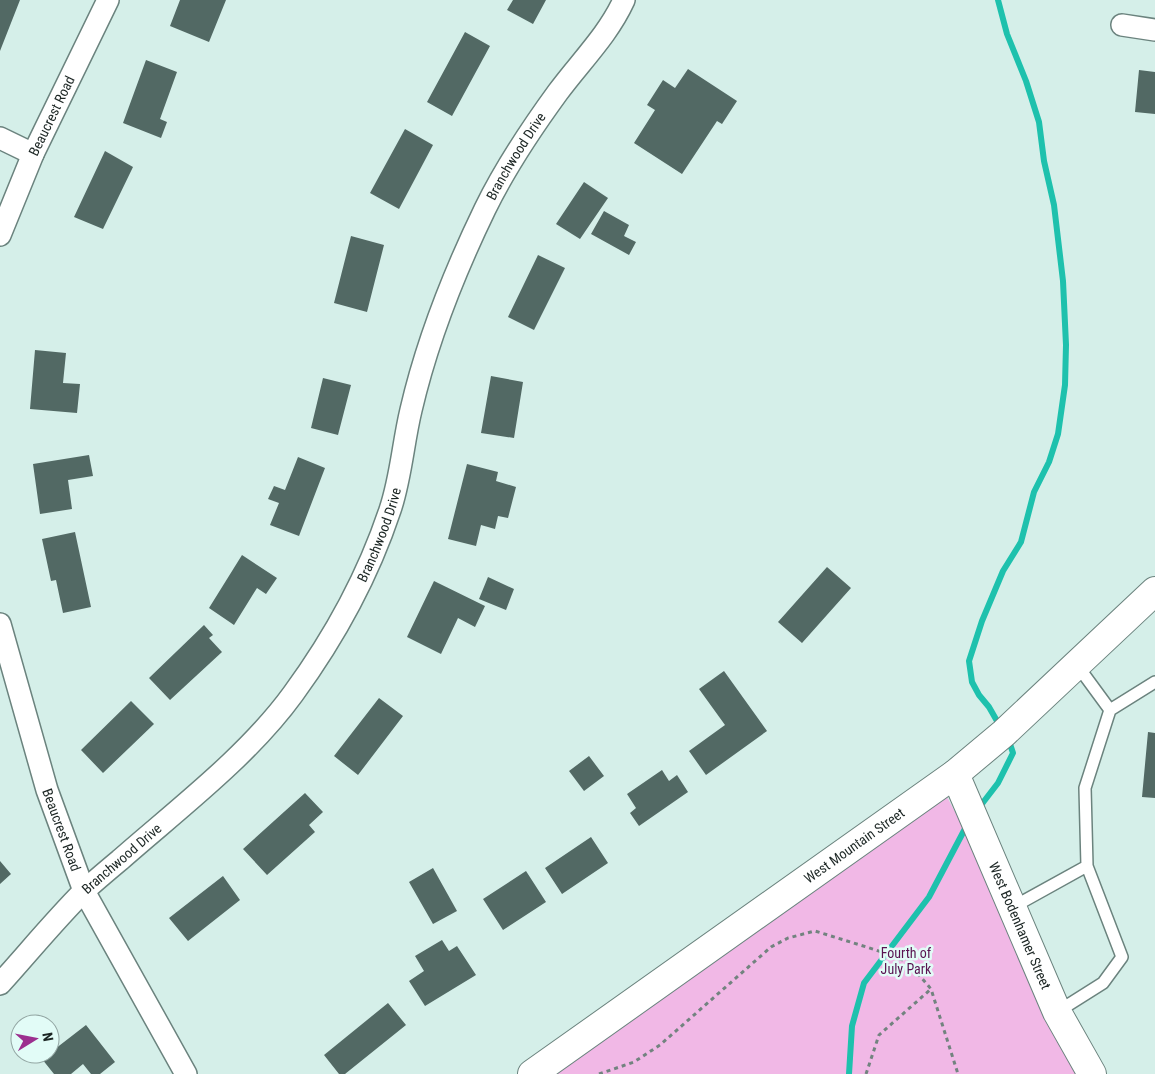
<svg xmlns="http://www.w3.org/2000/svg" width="1155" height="1074" viewBox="0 0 1155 1074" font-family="'Roboto Condensed',sans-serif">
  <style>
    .green { fill: #f1b8e6 }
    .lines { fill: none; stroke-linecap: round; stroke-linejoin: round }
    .stream { stroke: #1ec1ad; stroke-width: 6 }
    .building { fill: #526964 }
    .service-casing { stroke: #6b837e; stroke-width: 14 }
    .minor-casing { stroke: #6b837e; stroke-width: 24 }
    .secondary-casing { stroke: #6b837e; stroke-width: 30 }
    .primary-casing { stroke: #6b837e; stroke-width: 30 }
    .path { stroke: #72837f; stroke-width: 3; stroke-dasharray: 4 4; stroke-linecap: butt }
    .service { stroke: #fff; stroke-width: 11 }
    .minor { stroke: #fff; stroke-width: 21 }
    .secondary { stroke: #fff; stroke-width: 28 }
    .primary { stroke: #fff; stroke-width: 28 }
    .labels { text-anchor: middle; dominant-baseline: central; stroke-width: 5; stroke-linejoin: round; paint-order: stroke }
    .street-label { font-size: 14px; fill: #1c2624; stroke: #e2fcf7 }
    .park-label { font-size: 14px; fill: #591351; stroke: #e2fcf7 }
  </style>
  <rect width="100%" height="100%" fill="#d5efe9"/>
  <!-- green -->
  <path class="green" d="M945 793 1094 1074H555Z"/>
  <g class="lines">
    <!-- stream -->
    <path class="stream" d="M998 0 1007 34 1026 81 1039 122 1044 161 1054 205 1063 281 1066 345 1065 385 1058 434 1049 462 1034 492 1021 542 1003 571 982 621 969 661 972 682 979 695 989 707 1001 728
      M978 809 998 783 1013 753 1008 738
      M849 1074 852 1026 864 983 929 897 968 823"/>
  </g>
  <!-- building -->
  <path class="building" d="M0 0H20L0 51Z
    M180 0H226L209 42 170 26Z
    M513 0H546L533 24 507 10Z
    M465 32 490 46 452 116 427 102Z
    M146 60 177 72 160 119 167 122 161 138 123 123Z
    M688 69 737 101 722 124 717 121 682 174 634 143 655 110 647 105 663 80 675 88Z
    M1139 70 1155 72V114L1135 112Z
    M405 129 433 145 399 209 370 193Z
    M105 151 133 167 103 229 74 217Z
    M584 182 608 198 580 239 556 224Z
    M604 211 629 225 624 236 636 242 629 255 591 234Z
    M351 236 384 245 367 312 334 303Z
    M538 255 565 268 534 330 508 317Z
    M35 350 66 353 63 383 80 384 77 413 30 409Z
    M491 376 523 382 514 438 481 433Z
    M323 378 351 385 338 435 311 428Z
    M89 455 93 476 68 480 72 509 40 514 33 464Z
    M298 457 325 468 299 536 270 525 279 503 268 499 274 486 285 490Z
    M467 464 498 472 496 481 516 487 508 518 498 516 495 529 481 525 476 546 448 539Z
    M75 532 91 607 63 613 56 580 51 581 42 539Z
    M242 555 277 578 266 594 257 588 234 625 209 608Z
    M827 567 851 588 802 643 778 622Z
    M488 577 514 589 506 610 479 599Z
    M434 581 485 606 475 627 458 618 441 654 407 637Z
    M204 625 213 635 209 638 222 652 170 700 149 678Z
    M724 671 767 731 706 775 689 751 725 725 699 689Z
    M379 698 403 716 358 775 334 756Z
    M131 701 154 724 103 773 81 750Z
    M1148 732 1155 733V798L1142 797Z
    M589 756 604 776 584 791 569 771Z
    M662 770 669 781 677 775 688 792 639 826 630 813 636 808 627 794Z
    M305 793 323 812 309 825 315 832 267 875 243 849Z
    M591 837 608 863 562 894 545 868Z
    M0 861 11 874 0 884Z
    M433 868 457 911 433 924 409 882Z
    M526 871 546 902 503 930 483 899Z
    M223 876 240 900 188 941 169 918Z
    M442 940 449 951 457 946 476 975 425 1006 409 981 424 971 415 956Z
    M388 1003 406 1025 345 1074H339L324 1055Z
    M86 1025 115 1062 100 1074H91L83 1064 71 1074H54L42 1059Z"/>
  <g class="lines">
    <defs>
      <path id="service" d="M1077 665 1110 710
        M1013 907 1087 866
        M1057 1012 1103 983 1122 957 1087 866 1085 788 1110 710 1155 682"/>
      <g id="minor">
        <path d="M1122 25 1155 30"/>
        <path d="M0 138 33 154"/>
        <path id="s1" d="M0 235 33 154 108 0"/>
        <path id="s2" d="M0 624 47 790 84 891 186 1074"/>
        <path id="s3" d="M0 984C28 953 55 920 84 891 96 880 108 870 120 860 178 809 248 756 293 694 334 638 368 576 390 510 401 478 403 443 411 410 427 341 454 273 485 209 505 168 531 129 558 92 581 61 608 35 624 0"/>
      </g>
      <g id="secondary">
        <path id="s4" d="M955 774 1057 1012 1092 1074"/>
      </g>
      <g id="primary">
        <path id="s5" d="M532 1074 955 774 1004 733 1155 591"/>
      </g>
    </defs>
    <!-- service casing -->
    <use href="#service" class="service-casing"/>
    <!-- minor casing -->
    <use href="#minor" class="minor-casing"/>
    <!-- secondary casing -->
    <use href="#secondary" class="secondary-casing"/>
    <!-- primary casing -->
    <use href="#primary" class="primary-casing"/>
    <!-- path -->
    <path class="path" d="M599 1074 634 1062 660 1045 771 947 788 938 815 931 876 950 908 962 931 989 958 1074
      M866 1074 879 1035 931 989"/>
    <!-- service -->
    <use href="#service" class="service"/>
    <!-- minor -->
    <use href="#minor" class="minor"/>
    <!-- secondary -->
    <use href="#secondary" class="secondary"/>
    <!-- primary -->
    <use href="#primary" class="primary"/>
  </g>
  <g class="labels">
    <!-- street labels -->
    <g class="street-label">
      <text stroke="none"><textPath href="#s1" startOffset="130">Beaucrest Road</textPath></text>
      <text stroke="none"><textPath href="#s3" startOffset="1000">Branchwood Drive</textPath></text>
      <text stroke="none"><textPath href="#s3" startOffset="595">Branchwood Drive</textPath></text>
      <text stroke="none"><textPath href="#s2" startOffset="215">Beaucrest Road</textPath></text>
      <text stroke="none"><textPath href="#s5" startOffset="395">West Mountain Street</textPath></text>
      <text stroke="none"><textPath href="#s3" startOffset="175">Branchwood Drive</textPath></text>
      <text stroke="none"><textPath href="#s4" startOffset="165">West Bodenhamer Street</textPath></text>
    </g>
    <!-- park labels -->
    <g class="park-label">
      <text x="906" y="953">Fourth of<tspan x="906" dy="16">July Park</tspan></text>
    </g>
  </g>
  <!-- north arrow -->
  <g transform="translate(35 1039) rotate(80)"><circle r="24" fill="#e2fcf7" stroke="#93a6a3"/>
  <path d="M0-4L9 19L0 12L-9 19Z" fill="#9c2f8f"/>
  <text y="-8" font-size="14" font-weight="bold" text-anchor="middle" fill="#1c2624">N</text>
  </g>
</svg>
